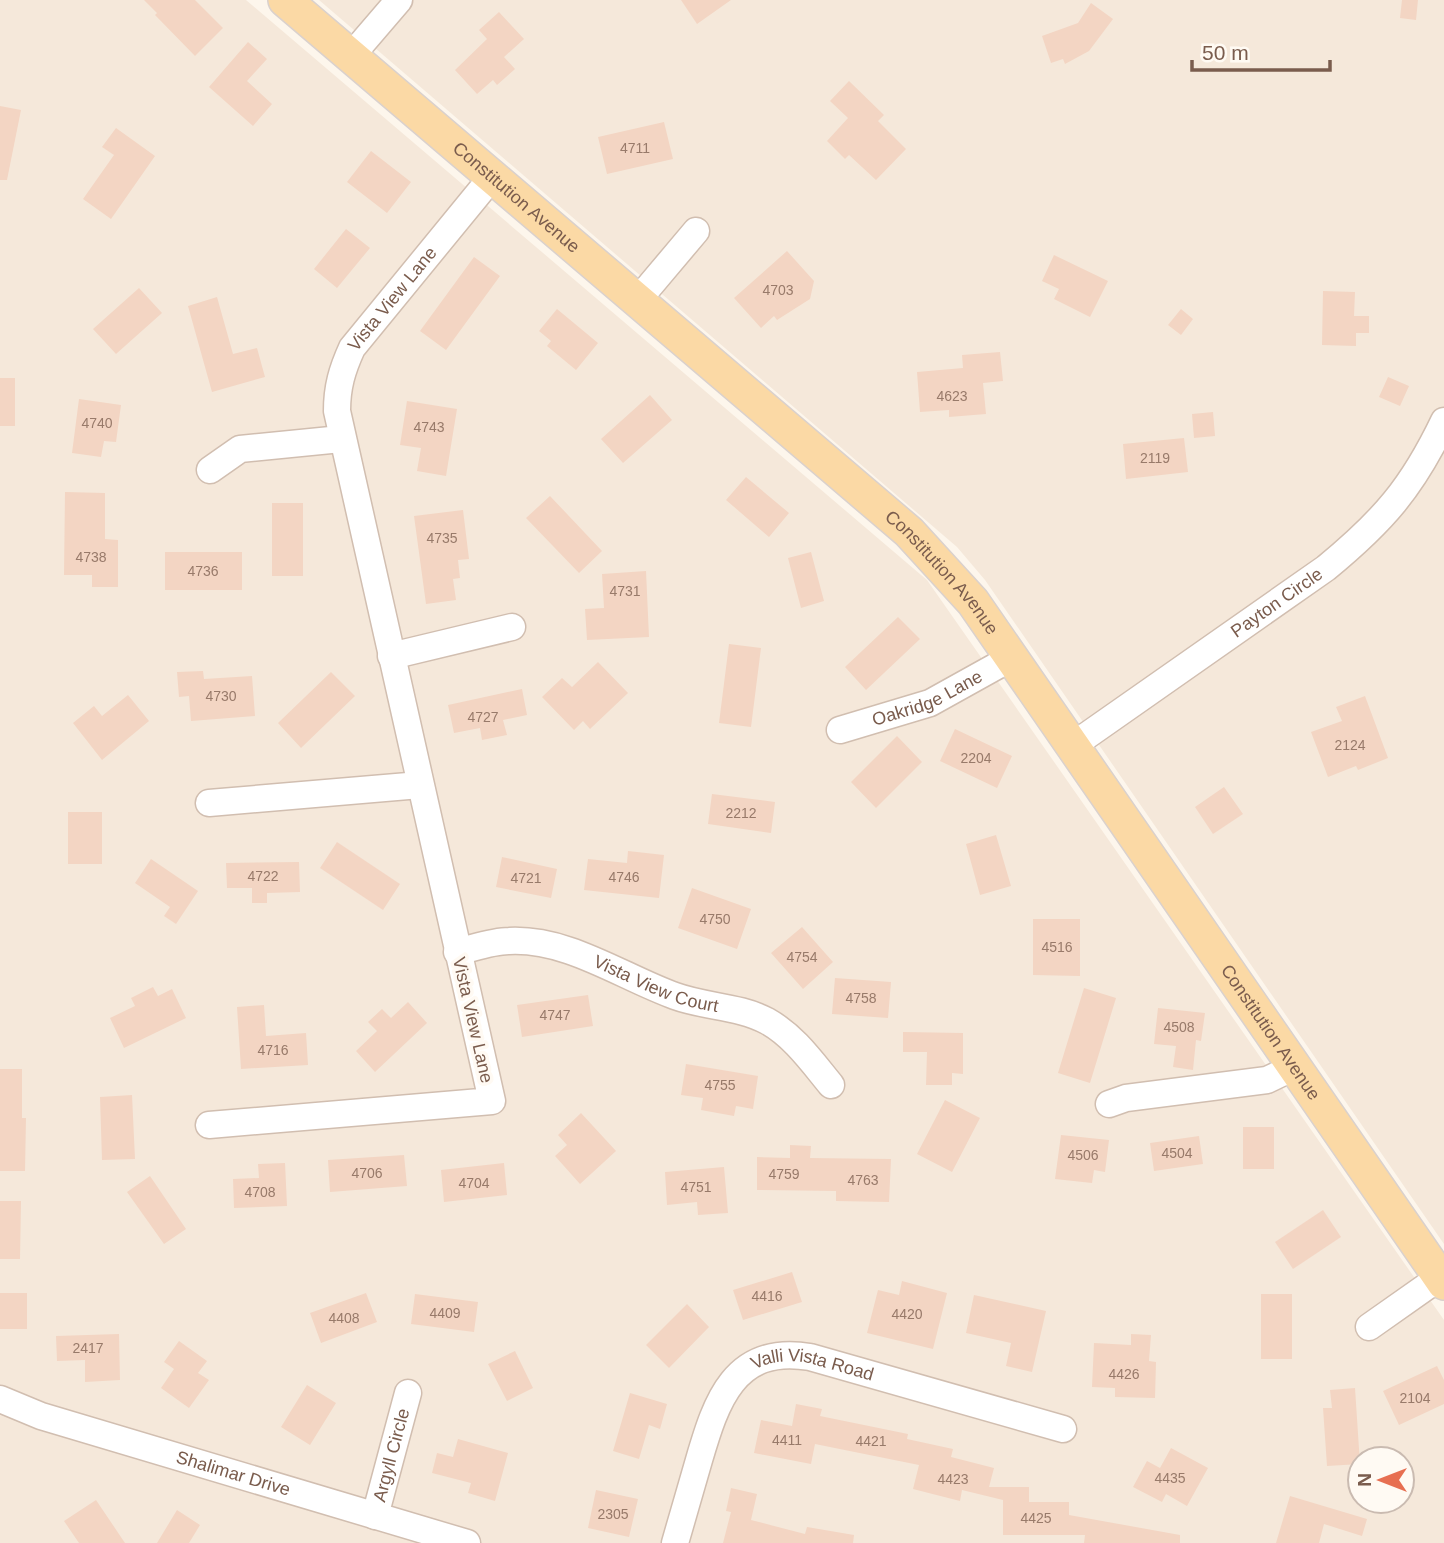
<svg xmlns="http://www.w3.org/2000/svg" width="1444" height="1543" viewBox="0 0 1444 1543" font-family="Helvetica,sans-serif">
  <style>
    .residential { fill: #f5e8da; fill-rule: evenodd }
    .building { fill: #f3d5c3 }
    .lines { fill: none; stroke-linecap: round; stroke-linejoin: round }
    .minor-casing { stroke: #d1beb0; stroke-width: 29 }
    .major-casing { stroke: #dad1cd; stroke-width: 36 }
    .minor { stroke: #fff; stroke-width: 26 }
    .major { stroke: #fbd9a5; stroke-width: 33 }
    .labels { text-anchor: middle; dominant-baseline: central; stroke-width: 7; stroke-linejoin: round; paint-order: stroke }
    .number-label { font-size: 14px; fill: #987a6a }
    .street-label { font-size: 18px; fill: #7a5c4d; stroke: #fffaf3 }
  </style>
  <rect width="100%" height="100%" fill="#fdf6ec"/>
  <!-- residential -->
  <path class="residential" d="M0 0H246L927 580 1444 1320V1543H0ZM1360 1459H1402V1501H1360Z
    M319 0H1444V1244L985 580 957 547Z"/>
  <!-- building -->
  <path class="building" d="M144 0H195L223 28 195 56 155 15 157 13Z
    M681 0H731L697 24Z
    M1402 0H1418L1416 20 1400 18Z
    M1091 3 1113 19 1089 51 1065 64 1063 59 1051 63 1042 36 1078 23Z
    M499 12 524 39 504 57 515 69 497 85 493 80 477 94 455 70 487 39 479 30Z
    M248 42 267 59 247 81 272 104 253 126 209 87Z
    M849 81 884 115 878 121 906 149 876 180 849 155 845 159 827 141 848 118 830 101Z
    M0 106 21 110 7 180H0Z
    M664 122 673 159 607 174 598 137Z
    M116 128 155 156 111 219 83 199 114 155 102 147Z
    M371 151 411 182 387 213 347 182Z
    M346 229 370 248 337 288 314 269Z
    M787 251 814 281 810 299 777 320 774 316 761 328 734 298Z
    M1054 255 1108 281 1090 317 1054 299 1059 289 1042 281Z
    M474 257 500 276 446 350 420 331Z
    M139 288 162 313 116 354 93 329Z
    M1323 291 1355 292 1354 316H1369V333H1356V346L1322 345Z
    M217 297 233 354 257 348 265 377 212 392 188 306Z
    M557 309 598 343 576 370 547 346 551 341 539 331Z
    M1181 309 1193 319 1181 335 1168 325Z
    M1000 352 1003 381 983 383 986 414 949 417V410L920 412 917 372 963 368 962 355Z
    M1388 377 1409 386 1400 406 1379 397Z
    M0 378H15V426H0Z
    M650 395 672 420 623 463 601 439Z
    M79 399 121 405 116 442 104 441 101 457 72 453Z
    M407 401 457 409 446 476 417 471 421 448 400 445Z
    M1213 412 1215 436 1194 438 1192 414Z
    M1184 438 1188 472 1126 479 1123 444Z
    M746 477 789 513 769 537 726 500Z
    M65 492 105 493V539L118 540V587H92V575H64Z
    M550 496 602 551 579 573 526 518Z
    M272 503H303V576H272Z
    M463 510 469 559 458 560 460 578 453 579 456 600 426 604 414 516Z
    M165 552H242V590H165Z
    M811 552 824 601 801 608 788 558Z
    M646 571 649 637 587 640 585 609 604 608 602 574Z
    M898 617 920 639 866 690 845 667Z
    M729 644 761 648 751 727 719 723Z
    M598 662 628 693 590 729 583 721 574 730 542 697 562 678 572 687Z
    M203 671 204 679 252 676 255 716 191 721 189 696 179 697 177 672Z
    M331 672 355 696 301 748 278 723Z
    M522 689 527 715 503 720 507 735 482 740 480 728 454 733 448 705Z
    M128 695 149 721 102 760 73 723 94 706 102 716Z
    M1365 696 1388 758 1358 770 1356 766 1328 777 1311 732 1342 721 1336 707Z
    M955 729 1012 756 997 788 940 761Z
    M897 736 922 762 876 808 851 782Z
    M1224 787 1243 814 1213 834 1195 807Z
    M712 794 775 802 771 833 708 824Z
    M68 812H102V864H68Z
    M996 835 1011 886 980 895 966 844Z
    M337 842 400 884 383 910 320 868Z
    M628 851 664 855 659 898 584 890 588 859 627 863Z
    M502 857 557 869 551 898 496 887Z
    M151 859 198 891 176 924 164 916 170 907 135 883Z
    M299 862 300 892 267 893V903H252V888H227L226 863Z
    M692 888 751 909 737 949 678 928Z
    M1033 919H1080V976L1033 975Z
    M802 927 833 962 803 989 771 953Z
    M835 978 891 982 888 1018 832 1014Z
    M153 987 158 996 172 989 186 1018 124 1048 110 1018 135 1006 131 998Z
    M1084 988 1116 998 1090 1083 1058 1073Z
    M588 995 593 1026 522 1037 517 1005Z
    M408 1002 427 1023 375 1072 356 1051 377 1031 368 1022 382 1009 391 1018Z
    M264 1005 266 1036 306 1033 308 1065 241 1069 237 1007Z
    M1158 1008 1205 1013 1201 1041 1196 1040 1193 1070 1173 1067 1176 1046 1154 1044Z
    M903 1032 963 1033V1074L952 1073V1085H926L927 1052H903Z
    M686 1064 758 1076 753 1109 736 1106 734 1116 701 1110 703 1098 681 1095Z
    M0 1069H22V1118H26L25 1171H0Z
    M132 1095 135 1159 102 1160 100 1097Z
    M945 1100 980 1118 952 1172 917 1154Z
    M581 1113 616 1151 580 1184 555 1156 567 1145 558 1135Z
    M1243 1127H1274V1169H1243Z
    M1061 1135 1109 1140 1105 1172 1094 1170 1092 1183 1055 1179Z
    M1199 1136 1203 1164 1154 1171 1150 1143Z
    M790 1145 811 1146 810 1158 891 1159 889 1202 836 1201V1191L757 1190V1157L790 1158Z
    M404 1155 407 1186 330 1192 328 1160Z
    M285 1163 287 1206 234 1208 233 1179 259 1178 258 1164Z
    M504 1163 507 1195 444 1202 441 1170Z
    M724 1167 728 1213 698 1215 697 1202 667 1205 665 1172Z
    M150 1176 186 1229 164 1244 127 1192Z
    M0 1201H21L20 1259H0Z
    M1323 1210 1341 1237 1293 1269 1275 1242Z
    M792 1272 802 1302 743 1320 733 1290Z
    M902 1281 947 1293 933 1349 867 1333 878 1290 899 1295Z
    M0 1293H27V1329H0Z
    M366 1293 377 1322 321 1343 310 1313Z
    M415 1294 478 1302 474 1332 411 1324Z
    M1261 1294H1292V1359H1261Z
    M974 1295 1046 1311 1032 1372 1006 1366 1011 1343 966 1333Z
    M687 1304 709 1327 669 1368 646 1345Z
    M119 1334 120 1380 85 1382V1360L57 1361 56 1336Z
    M1131 1334 1151 1335 1149 1361 1156 1362 1155 1398 1115 1397V1388L1092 1387 1094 1343 1131 1345Z
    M179 1341 207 1361 198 1373 209 1380 189 1408 161 1388 174 1369 164 1362Z
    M515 1351 533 1388 507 1401 488 1364Z
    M1437 1366 1444 1380V1404L1399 1425 1383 1391Z
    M307 1385 336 1403 310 1445 281 1427Z
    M1355 1388 1360 1464 1327 1466 1323 1408H1332L1330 1390Z
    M630 1393 667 1404 660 1429 649 1425 639 1459 613 1451Z
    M796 1404 822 1409 820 1416 908 1434 907 1439 953 1449 951 1457 994 1468 989 1487H1029V1502H1069V1515L1180 1535V1543H1084L1085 1535H1003V1500L962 1490 960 1501 913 1489 919 1465 815 1444 811 1464 754 1453 761 1420 792 1426Z
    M458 1439 508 1453 495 1501 468 1493 471 1483 432 1473 437 1453 453 1457Z
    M1171 1448 1208 1468 1187 1506 1166 1494 1162 1502 1133 1487 1147 1461 1160 1468Z
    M731 1488 757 1494 751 1520 805 1534 807 1527 854 1535 853 1543H723L731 1512 726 1511Z
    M596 1490 638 1499 629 1537 588 1528Z
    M1290 1496 1367 1519 1362 1536 1324 1524 1319 1543H1276Z
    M96 1500 125 1543H79L64 1521Z
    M177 1510 200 1525 189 1543H157Z"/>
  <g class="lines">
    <defs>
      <g id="minor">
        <path d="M351 56 399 0"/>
        <path d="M637 301 696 231"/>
        <path d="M210 470 240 449 341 439"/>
        <path d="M391 656 512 627"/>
        <path id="s1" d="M840 730 930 703 1011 658"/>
        <path id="s2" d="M1072 746 1326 568C1383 521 1412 488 1444 421"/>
        <path d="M209 803 420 785"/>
        <path id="s3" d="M457 952C474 948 492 941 509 941 568 938 622 977 675 996 705 1007 739 1006 767 1021 794 1036 812 1062 831 1085"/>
        <path d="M1109 1104 1126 1098 1267 1080 1294 1067"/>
        <path id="s4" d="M209 1125 492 1101 337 411C337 387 342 370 352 348L492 177"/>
        <path d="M1369 1327 1440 1277"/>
        <path id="s5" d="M0 1399 41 1416 467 1543"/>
        <path id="s6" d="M375 1516 408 1393"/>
        <path id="s7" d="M675 1543C683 1515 691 1488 699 1460 716 1402 734 1344 810 1357L1063 1429"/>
      </g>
      <g id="major">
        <path id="s8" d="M285 0 909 532 973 602 1444 1283"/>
      </g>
    </defs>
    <!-- minor casing -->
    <use href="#minor" class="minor-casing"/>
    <!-- major casing -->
    <use href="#major" class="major-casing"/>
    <!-- minor -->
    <use href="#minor" class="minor"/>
    <!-- major -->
    <use href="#major" class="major"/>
  </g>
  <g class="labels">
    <!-- number labels -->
    <g class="number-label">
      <text x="635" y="148">4711</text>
      <text x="778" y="290">4703</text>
      <text x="952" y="396">4623</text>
      <text x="97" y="423">4740</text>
      <text x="429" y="427">4743</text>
      <text x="1155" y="458">2119</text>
      <text x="442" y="538">4735</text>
      <text x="91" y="557">4738</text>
      <text x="203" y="571">4736</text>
      <text x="625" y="591">4731</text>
      <text x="221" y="696">4730</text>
      <text x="483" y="717">4727</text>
      <text x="1350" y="745">2124</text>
      <text x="976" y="758">2204</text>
      <text x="741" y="813">2212</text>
      <text x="263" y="876">4722</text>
      <text x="624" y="877">4746</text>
      <text x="526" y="878">4721</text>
      <text x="715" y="919">4750</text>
      <text x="1057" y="947">4516</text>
      <text x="802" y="957">4754</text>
      <text x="861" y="998">4758</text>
      <text x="555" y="1015">4747</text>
      <text x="1179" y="1027">4508</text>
      <text x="273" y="1050">4716</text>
      <text x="720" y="1085">4755</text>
      <text x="1177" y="1153">4504</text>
      <text x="1083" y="1155">4506</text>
      <text x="367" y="1173">4706</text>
      <text x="784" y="1174">4759</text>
      <text x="863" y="1180">4763</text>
      <text x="474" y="1183">4704</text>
      <text x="696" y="1187">4751</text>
      <text x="260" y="1192">4708</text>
      <text x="767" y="1296">4416</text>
      <text x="445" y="1313">4409</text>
      <text x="907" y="1314">4420</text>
      <text x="344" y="1318">4408</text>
      <text x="88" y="1348">2417</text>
      <text x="1124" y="1374">4426</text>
      <text x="1415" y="1398">2104</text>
      <text x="787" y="1440">4411</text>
      <text x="871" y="1441">4421</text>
      <text x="1170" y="1478">4435</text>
      <text x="953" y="1479">4423</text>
      <text x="613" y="1514">2305</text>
      <text x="1036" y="1518">4425</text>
    </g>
    <!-- street labels -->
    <g class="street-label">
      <text stroke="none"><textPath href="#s8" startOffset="304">Constitution Avenue</textPath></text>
      <text stroke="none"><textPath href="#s4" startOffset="1120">Vista View Lane</textPath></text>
      <text stroke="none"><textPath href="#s8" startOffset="872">Constitution Avenue</textPath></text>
      <text stroke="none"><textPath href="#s2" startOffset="250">Payton Circle</textPath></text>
      <text stroke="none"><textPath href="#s1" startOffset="93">Oakridge Lane</textPath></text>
      <text stroke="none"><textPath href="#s3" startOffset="208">Vista View Court</textPath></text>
      <text transform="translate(473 1020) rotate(77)">Vista View Lane</text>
      <text stroke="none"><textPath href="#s8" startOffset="1438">Constitution Avenue</textPath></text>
      <text stroke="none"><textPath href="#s7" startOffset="261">Valli Vista Road</textPath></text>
      <text stroke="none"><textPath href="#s6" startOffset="63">Argyll Circle</textPath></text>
      <text stroke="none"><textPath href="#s5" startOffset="245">Shalimar Drive</textPath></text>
    </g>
  </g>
  <!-- north arrow -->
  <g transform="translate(1381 1480) rotate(270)"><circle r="33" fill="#fffaf3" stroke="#cabbb1" stroke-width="2"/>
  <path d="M0-5L12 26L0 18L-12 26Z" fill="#e76f51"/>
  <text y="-10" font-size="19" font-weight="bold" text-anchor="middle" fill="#7a5c4d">N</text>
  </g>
  <!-- scale -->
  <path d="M1192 60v10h138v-10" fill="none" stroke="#7a5c4d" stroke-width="3.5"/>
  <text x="1202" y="60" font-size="21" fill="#7a5c4d" stroke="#fffaf3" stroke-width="5" paint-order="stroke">50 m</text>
</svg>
